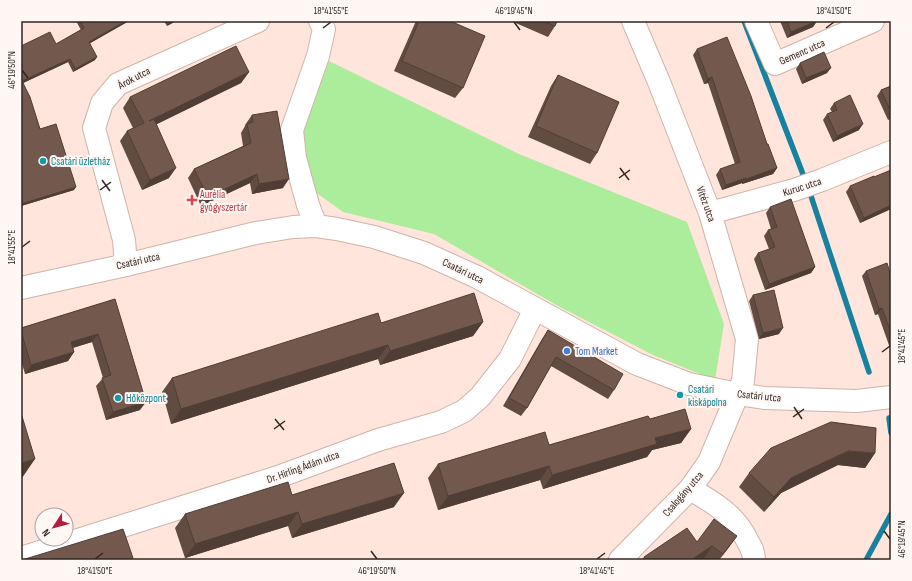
<svg xmlns="http://www.w3.org/2000/svg" width="912" height="581" viewBox="0 0 912 581" font-family="'Sofia Sans Condensed',sans-serif">
  <style>
    .green { fill: #aced9c }
    .lines { fill: none; stroke-linecap: round; stroke-linejoin: round }
    .stream { stroke: #1682a0; stroke-width: 5.5 }
    .minor-casing { stroke: #d1b3a7; stroke-width: 24 }
    .minor { stroke: #fff; stroke-width: 22 }
    .wall { fill: #624c42 }
    .shaded-wall { fill: #503e36 }
    .building { fill: #72584d; stroke: #503e36 }
    .ticks { fill: none; stroke: #322621; stroke-width: 1.5 }
    .culture-dot { fill: #0f9aa8; stroke: #fef7f4; stroke-width: 1.5 }
    .health-dot { fill: #e0444e; stroke: #fef7f4; stroke-width: 1.5 }
    .shop-dot { fill: #3f7fe0; stroke: #fef7f4; stroke-width: 1.5 }
    .labels { text-anchor: middle; dominant-baseline: central; stroke-width: 4; stroke-linejoin: round; paint-order: stroke }
    .street-label { font-size: 11px; fill: #322621; stroke: #fef7f4 }
    .culture-label { font-size: 11px; fill: #0d838f; stroke: #fef7f4; text-anchor: start }
    .health-label { font-size: 11px; fill: #be3a42; stroke: #fef7f4; text-anchor: start }
    .shop-label { font-size: 11px; fill: #366cbe; stroke: #fef7f4; text-anchor: start }
    .neatline { fill: none; stroke: #322621; stroke-width: 1.5 }
    .ticks-label { font-size: 10px; text-anchor: middle; fill: #322621 }
  </style>
  <rect width="100%" height="100%" fill="#ffe5db"/>
  <!-- green -->
  <path class="green" d="M329 61 519 154 687 222 724 324 715 380 653 355 558 306 434 234 343 212 311 189 301 126Z"/>
  <g class="lines">
    <!-- stream -->
    <path class="stream" d="M744 21 806 182
      M809 190 869 372
      M889 418 891 433
      M866 560 891 514"/>
    <defs>
      <path id="minor" d="M756 21 775 64 873 21
        M710 213 794 190 822 180 891 152
        M316 226 308 205 295 158 292 130 318 56 324 29 320 21
        M126 265 124 240 94 128 102 103 118 84 258 21
        M21 288 126 265 256 233 293 227 316 226 337 229 374 237 424 253 477 277 637 364 689 384 738 394 764 398 857 401 891 397
        M690 489C713 502 735 515 747 540 751 547 754 552 754 560
        M21 558 278 477 378 440 441 422 464 411 480 397 510 359 535 309
        M620 560 690 489 709 462 743 381 747 339 710 213 659 82 633 21"/>
    </defs>
    <!-- minor casing -->
    <use href="#minor" class="minor-casing"/>
    <!-- minor -->
    <use href="#minor" class="minor"/>
  </g>
  <!-- wall -->
  <path class="wall" d="M76 21H129L90 43 95 60 73 72 68 62 23 83 40 129 74 190 21 206V46L56 44 81 30Z
    M164 21H176L167 26Z
    M416 21H450L463 88 455 98 394 71Z
    M511 21H557L555 26 548 37Z
    M780 21H817L813 27 787 38Z
    M697 49 767 144 777 168 773 174 742 184V183L722 190 716 175 720 169 735 164 708 83 704 84 693 55Z
    M800 63 827 73 802 84 796 69Z
    M249 72 241 83 156 124 169 178 142 190 120 141 127 131 133 128 123 108 130 97Z
    M558 75 597 153 590 164 528 137 551 86Z
    M891 86V119L888 120 877 96 881 90Z
    M834 103 859 130 833 142 823 120 827 114 832 112 830 109Z
    M252 115 283 188 252 194 250 183 201 206 188 178 194 169 243 146 241 133 245 126V125Z
    M850 186 891 209 860 223 846 192Z
    M770 207 815 267 811 273 765 290 754 259 758 253 769 249 764 236 768 230 771 229 766 213Z
    M866 271 891 276V351L878 314 875 315 862 276Z
    M753 295 779 334 759 339 749 301Z
    M115 299 140 410 106 420 96 386 103 378 92 342 73 348 74 352 68 361 25 374 21 360V328Z
    M483 322 473 336 380 365 378 359 171 424 162 392 172 378 381 323Z
    M548 330 614 390 608 399 551 366 527 408 521 416 503 406 542 339Z
    M650 419 691 429 681 443 652 450 647 457 543 489 540 480 438 510 428 478 438 464 549 445Z
    M875 453 865 468 838 465 781 493 764 512 739 487 749 473Z
    M292 495 394 507 292 538 288 526 185 558 175 528 185 514Z
    M737 536 719 560H642L644 557 697 542Z"/>
  <!-- shaded-wall -->
  <path class="shaded-wall" d="M126 21H129L87 45 89 42Z
    M172 21H176L167 26 169 23Z
    M817 21 813 27 787 38 791 32Z
    M97 57 95 60 73 72 75 69Z
    M70 59 68 62 21 84 22 81Z
    M831 68 827 73 802 84 806 78Z
    M249 72 241 83 141 132 149 121Z
    M712 77 708 83 704 84 708 79Z
    M863 124 859 130 833 142 837 136Z
    M176 168 169 178 142 190 150 180Z
    M777 168 773 174 742 184 746 179Z
    M257 174 250 183 201 206 208 197Z
    M746 178 742 183 722 190 726 185Z
    M289 179 283 188 252 194 259 184Z
    M76 187 74 190 21 206V204Z
    M891 205V209L860 223 864 218Z
    M815 267 811 273 765 290 769 284Z
    M882 308 878 314 875 315 879 309Z
    M483 322 473 336 380 365 390 351Z
    M783 328 779 334 759 339 763 333Z
    M98 334 92 342 65 350 71 342Z
    M388 345 378 359 171 424 181 409Z
    M74 352 68 361 25 374 31 365Z
    M146 402 140 410 106 420 113 412Z
    M691 429 681 443 652 450 647 457 543 489 552 475 655 438Z
    M848 451 875 453 865 468 838 465 781 493 764 512 774 497 791 478Z
    M35 459 22 478H21V463Z
    M549 466 540 480 438 510 448 496Z
    M404 493 394 507 292 538 302 524Z
    M298 512 288 526 185 558 195 544Z
    M737 536 727 550 719 560 723 554Z
    M712 546 703 560H691Z"/>
  <!-- building -->
  <path class="building" d="M80 21H126L89 42 97 57 75 69 70 59 22 81 30 97 40 129 56 124 76 187 21 204V46L50 32 56 44 84 28Z
    M419 21H450L485 36 463 88 402 61Z
    M543 21H557L555 26Z
    M787 21H817L791 32Z
    M727 37 751 96 767 144H768L777 168 746 179V178L726 185 720 169 740 162 712 77 708 79 697 49Z
    M236 46 249 72 149 121 154 119 176 168 150 180 127 131 144 123 130 97Z
    M824 52 831 68 806 78 800 63Z
    M558 75 619 102 597 153 536 126Z
    M891 86V112L881 90Z
    M850 95 863 124 837 136 827 114 837 110 834 103Z
    M277 111 289 179 259 184 257 174 208 197 194 169 251 143 247 124 253 122 252 115Z
    M891 170V205L864 218 850 186 874 176V177Z
    M791 199 815 267 769 284 758 253 775 247 768 230 777 227 770 207Z
    M887 263 891 276V333L882 308 879 309 866 271Z
    M774 290 783 328 763 333 753 295Z
    M474 293 483 322 390 351 388 345 181 409 172 378 378 313 381 323Z
    M115 299 146 402 113 412 102 378 111 375 98 334 71 342 74 352 31 365 21 331V328Z
    M548 330 623 374 614 390 556 357 527 408 509 398Z
    M685 409 691 429 655 438 657 444 552 475 549 466 448 496 438 464 545 432 549 445 648 416 650 419Z
    M21 413 35 459 21 463Z
    M831 422 876 428 875 453 848 451 791 478 774 497 749 473 771 448Z
    M394 463 404 493 302 524 298 512 195 544 185 514 288 482 292 495Z
    M714 519 737 536 723 554 712 546 691 560H647L644 557 687 528 697 542Z
    M123 529 133 558 127 560H22Z"/>
  <!-- ticks -->
  <path class="ticks" d="M514 22 520 30M323 28 331 22M826 28 834 22M22 70 28 78M620 168 629 180M619 178 630 170M102 180 110 191M100 190 111 182M22 247 30 241M882 352 890 346M794 407 802 419M793 417 804 409M275 419 284 430M274 429 285 421M884 531 890 539M371 551 377 559M95 559 103 553M597 559 605 553"/>
  <!-- markers -->
  <g class="culture-dot">
    <circle cx="43" cy="161" r="4"/>
    <circle cx="680" cy="395" r="4"/>
    <circle cx="118" cy="398" r="4"/>
  </g>
  <path class="health-dot" d="M190 194h4v4h4v4h-4v4h-4v-4h-4v-4h4z"/>
  <circle class="shop-dot" cx="567" cy="351" r="4"/>
  <g class="labels">
    <!-- street labels -->
    <g class="street-label">
      <text transform="translate(802 52) rotate(-24)">Gemenc utca</text>
      <text transform="translate(134 78) rotate(-28)">Árok utca</text>
      <text transform="translate(802 187) rotate(-18)">Kuruc utca</text>
      <text transform="translate(706 204) rotate(70)">Vitéz utca</text>
      <text transform="translate(138 261) rotate(-13)">Csatári utca</text>
      <text transform="translate(463 271) rotate(26)">Csatári utca</text>
      <text transform="translate(759 396) rotate(6)">Csatári utca</text>
      <text transform="translate(303 467) rotate(-20)">Dr. Hirling Ádám utca</text>
      <text transform="translate(683 494) rotate(-49)">Csalogány utca</text>
    </g>
    <!-- culture labels -->
    <g class="culture-label">
      <text x="51" y="161">Csatári üzletház</text>
      <text x="688" y="389">Csatári<tspan x="688" dy="13">kiskápolna</tspan></text>
      <text x="126" y="398">Hőközpont</text>
    </g>
    <!-- health labels -->
    <g class="health-label">
      <text x="200" y="194">Aurélia<tspan x="200" dy="13">gyógyszertár</tspan></text>
    </g>
    <!-- shop labels -->
    <g class="shop-label">
      <text x="575" y="351">Tom Market</text>
    </g>
  </g>
  <!-- border -->
  <rect width="912" height="581" fill="none" stroke="#fef7f4" stroke-width="44"/>
  <!-- north arrow -->
  <g transform="translate(54 527) rotate(234)"><circle r="19" fill="#fef7f4" stroke="#aca3a0"/>
  <path d="M0-3L7 15L0 10L-7 15Z" fill="#b11e3e"/>
  <text y="-6" font-size="11" font-weight="bold" text-anchor="middle" fill="#322621">N</text>
  </g>
  <rect x="22" y="22" width="868" height="537" class="neatline"/>
  <g class="ticks-label">
    <text x="331" y="14">18°41'55"E</text>
    <text x="514" y="14">46°19'45"N</text>
    <text x="834" y="14">18°41'50"E</text>
    <text transform="translate(11 70) rotate(-90)" y="4">46°19'50"N</text>
    <text transform="translate(11 247) rotate(-90)" y="4">18°41'55"E</text>
    <text transform="translate(901 346) rotate(-90)" y="4">18°41'45"E</text>
    <text transform="translate(901 539) rotate(-90)" y="4">46°19'45"N</text>
    <text x="95" y="574">18°41'50"E</text>
    <text x="377" y="574">46°19'50"N</text>
    <text x="597" y="574">18°41'45"E</text>
  </g>
</svg>
